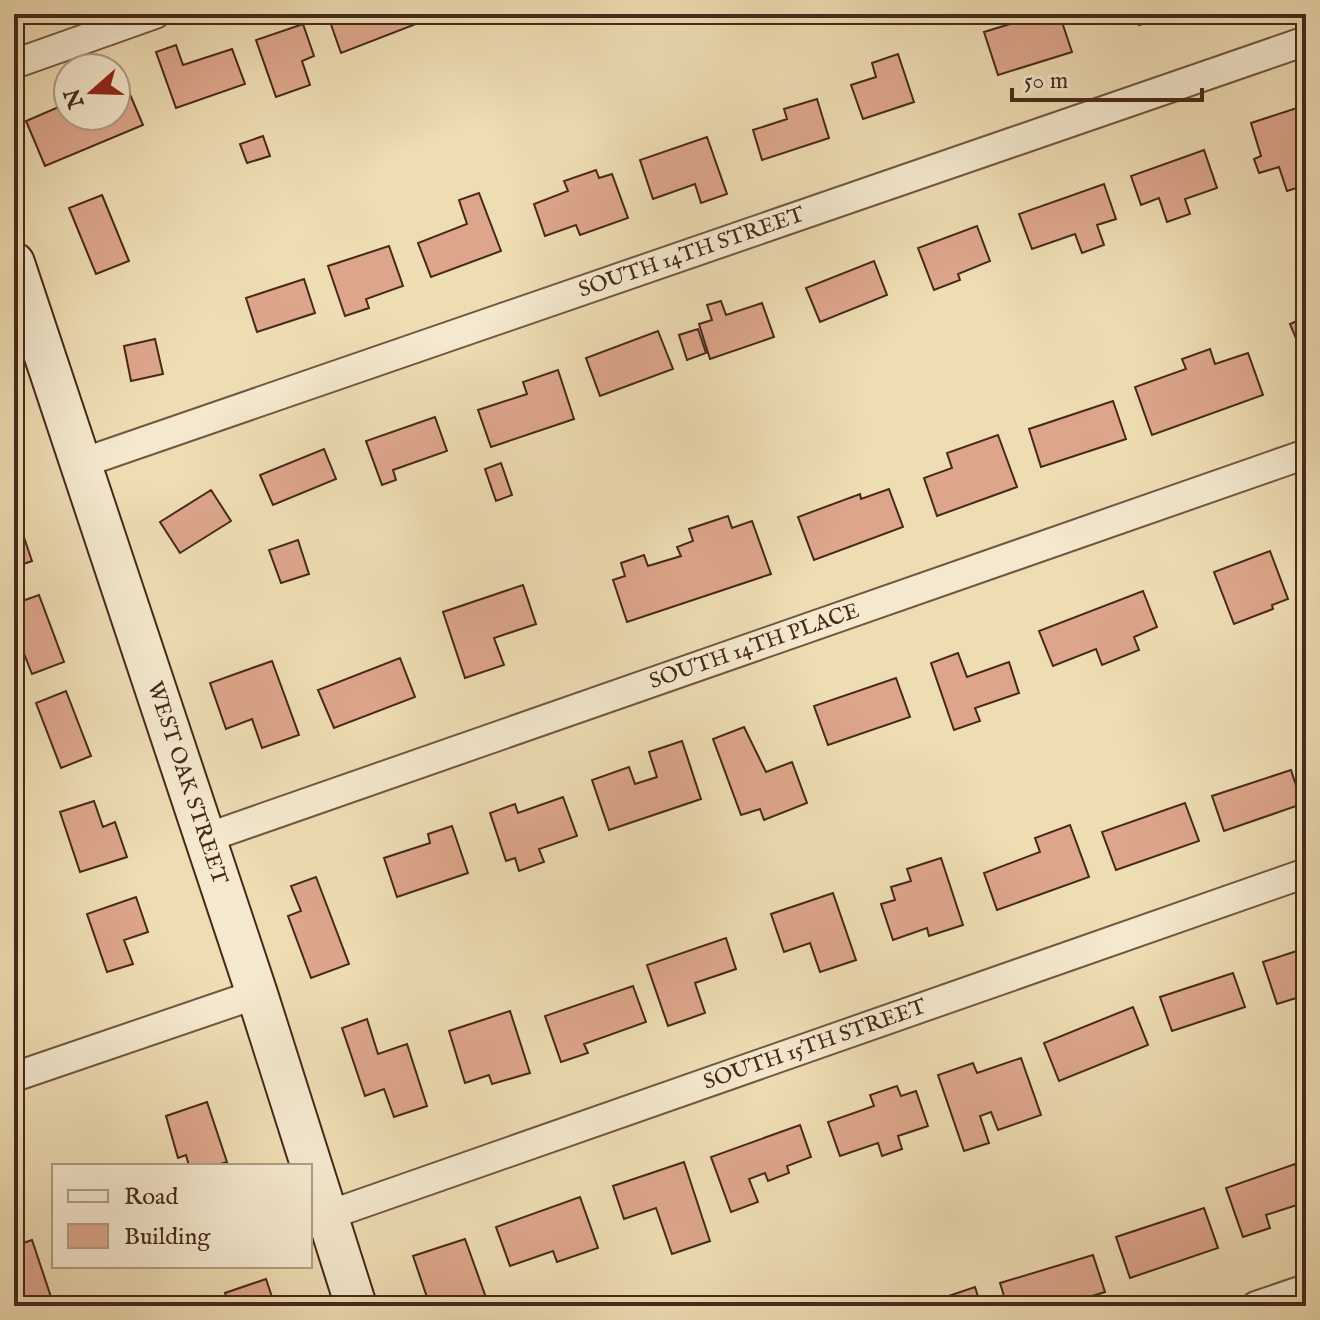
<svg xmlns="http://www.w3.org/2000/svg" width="1320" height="1320" viewBox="0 0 1320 1320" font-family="'IM FELL English',serif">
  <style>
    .building { fill: #dda68b; stroke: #47291a; stroke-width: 2 }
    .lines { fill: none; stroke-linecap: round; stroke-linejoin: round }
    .street-casing { stroke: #715640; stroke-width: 32 }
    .secondary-casing { stroke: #47291a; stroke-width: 44 }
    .street { stroke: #f4e8ce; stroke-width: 28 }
    .secondary { stroke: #f4e8ce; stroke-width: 40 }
    .labels { text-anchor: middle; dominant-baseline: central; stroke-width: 8; stroke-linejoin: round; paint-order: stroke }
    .street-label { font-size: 22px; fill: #47291a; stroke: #f4e8ce }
  </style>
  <rect width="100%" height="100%" fill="#eedcb3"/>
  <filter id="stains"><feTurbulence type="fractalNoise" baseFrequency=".0025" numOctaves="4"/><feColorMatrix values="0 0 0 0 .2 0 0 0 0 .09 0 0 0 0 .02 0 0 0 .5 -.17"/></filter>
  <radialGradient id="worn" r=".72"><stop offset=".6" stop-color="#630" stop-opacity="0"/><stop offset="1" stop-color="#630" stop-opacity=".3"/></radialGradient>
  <!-- building -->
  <path class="building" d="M334 14H412L416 24 341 53 328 16Z
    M445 14H473L448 24Z
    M1043 14 1046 24 1061 19 1072 52 998 75 984 32Z
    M1135 14H1172L1139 25Z
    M303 24 314 56 302 61 310 85 276 97 256 40Z
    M176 45 183 65 232 49 245 84 176 108 156 52Z
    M898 54 914 102 863 119 851 85 876 77 872 63Z
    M129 92 143 125 45 166 26 121 68 103V116H116V98Z
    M817 99 829 138 762 160 753 130 787 119 784 109Z
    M1300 107 1306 125V185L1287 191 1279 167 1259 173 1254 159 1261 156 1251 123Z
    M263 136 270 156 247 163 240 144Z
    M707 137 727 194 701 203 695 184 653 199 640 160Z
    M1204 150 1217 188 1185 199 1190 214 1167 222 1159 198 1141 205 1131 176Z
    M596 170 599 178 612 174 628 218 580 235 576 225 545 236 534 204 568 191 564 181Z
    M1104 184 1116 219 1097 225 1104 245 1082 253 1075 234 1032 249 1019 214Z
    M479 193 501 251 431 277 418 243 467 224 459 200Z
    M102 195 129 261 96 274 69 208Z
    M977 226 990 261 958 274 960 280 934 290 918 248Z
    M389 246 403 286 366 299 369 308 345 316 328 266Z
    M874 261 887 295 820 322 806 288Z
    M304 279 315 313 257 332 246 298Z
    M721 301 726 315 762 303 774 337 710 359 699 324 712 320 707 305Z
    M1306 317V362L1290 324Z
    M698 329 706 353 687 360 679 335Z
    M658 331 673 369 600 396 586 358Z
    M155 339 163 374 131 381 124 346Z
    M1210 349 1215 364 1248 353 1263 395 1152 435 1135 387 1186 369 1182 359Z
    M558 370 574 419 491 447 478 410 527 394 523 382Z
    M1113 401 1126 439 1041 467 1029 429Z
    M435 417 447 451 393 470 396 480 382 485 366 441Z
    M998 435 1017 487 937 516 924 478 952 468 947 453Z
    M324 449 336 479 273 505 260 475Z
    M501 463 512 495 496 501 485 469Z
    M889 489 903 527 814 560 798 517 860 494 861 499Z
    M211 490 231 521 180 553 160 522Z
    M14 508 32 561 14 567Z
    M728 516 732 528 752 521 771 574 627 622 613 580 625 576 621 563 644 555 648 566 681 556 677 547 693 541 689 529Z
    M298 540 309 574 281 583 269 550Z
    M1270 551 1288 599 1272 605 1273 609 1234 624 1214 572Z
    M523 585 536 624 494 638 504 665 465 678 443 612Z
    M1143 591 1157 627 1134 637 1139 650 1102 665 1096 649 1053 666 1039 631Z
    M39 595 64 662 32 674 23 651 14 654V604Z
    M958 653 967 677 1009 662 1019 693 975 708 980 721 954 730 931 663Z
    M400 658 415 697 334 728 318 690Z
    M272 661 299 735 262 748 252 719 226 729 210 683Z
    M896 678 910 717 828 745 814 706Z
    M66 691 91 756 61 768 36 703Z
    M744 727 766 772 792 762 807 803 764 820 760 809 741 815 713 739Z
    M682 741 701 799 609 830 592 780 629 767 635 784 657 777 649 752Z
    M1291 770 1302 804 1224 831 1212 796Z
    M563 797 577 836 539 849 544 862 519 871 515 858 506 861 490 813 515 804 518 813Z
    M94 801 103 827 115 822 127 857 80 872 60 812Z
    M1185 803 1199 841 1116 870 1102 832Z
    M1070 825 1089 877 997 910 984 873 1040 852 1035 838Z
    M452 826 468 873 397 897 384 858 430 843 428 834Z
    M941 858 963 925 929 936 927 928 893 940 881 904 895 900 891 887 911 881 907 869Z
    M316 877 349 964 311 978 288 916 301 911 291 886Z
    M833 893 856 960 820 972 810 943 784 952 771 914Z
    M136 897 148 932 124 940 133 964 107 972 87 914Z
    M726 938 736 969 695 983 705 1013 668 1026 647 965Z
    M1306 948V995L1277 1004 1263 962Z
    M1233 973 1245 1007 1172 1031 1160 997Z
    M633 986 646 1022 584 1044 588 1053 561 1062 545 1016Z
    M1133 1007 1148 1045 1059 1081 1044 1043Z
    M510 1011 530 1073 492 1084 489 1075 465 1083 449 1031Z
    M367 1019 378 1054 407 1044 427 1106 394 1117 384 1089 365 1096 342 1028Z
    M1021 1058 1041 1115 998 1130 991 1112 980 1116 989 1143 964 1151 938 1075 973 1063 977 1073Z
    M897 1086 901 1096 916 1091 928 1126 898 1136 902 1149 882 1156 878 1143 840 1156 828 1122 874 1106 870 1095Z
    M207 1102 227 1162 214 1166H189L186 1155 178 1158 166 1116Z
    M800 1125 811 1157 787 1166 789 1173 768 1181 765 1173 749 1179 758 1202 731 1212 711 1157Z
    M684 1162 710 1241 672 1254 656 1208 624 1219 613 1186Z
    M1295 1164 1306 1202 1266 1215 1270 1228 1243 1237 1226 1188Z
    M14 1173 24 1205 14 1208Z
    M580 1197 598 1248 557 1262 553 1251 510 1266 496 1227Z
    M1204 1208 1218 1248 1130 1278 1116 1237Z
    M465 1239 489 1306H430L413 1256Z
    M32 1240 54 1306H14V1246Z
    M1093 1255 1105 1292 1060 1306H1007L1000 1283Z
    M266 1279 275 1306H229L225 1293Z
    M975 1287 981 1306H919Z"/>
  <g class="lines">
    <defs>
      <g id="street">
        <path d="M14 64 155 14"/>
        <path id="s1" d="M79 464 1306 41"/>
        <path id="s2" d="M203 839 1306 454"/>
        <path d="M14 1077 257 994"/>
        <path id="s3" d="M326 1216 1306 873"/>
        <path d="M1256 1306 1306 1289"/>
      </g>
      <g id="secondary">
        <path id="s4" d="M14 263 257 994 356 1306"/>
      </g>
    </defs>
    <!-- street casing -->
    <use href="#street" class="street-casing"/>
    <!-- secondary casing -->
    <use href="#secondary" class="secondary-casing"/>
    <!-- street -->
    <use href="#street" class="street"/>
    <!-- secondary -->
    <use href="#secondary" class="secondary"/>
  </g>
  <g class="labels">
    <!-- street labels -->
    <g class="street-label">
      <text stroke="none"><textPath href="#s1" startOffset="648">SOUTH 14TH STREET</textPath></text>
      <text stroke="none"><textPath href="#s2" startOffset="584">SOUTH 14TH PLACE</textPath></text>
      <text stroke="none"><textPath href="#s4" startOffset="548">WEST OAK STREET</textPath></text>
      <text stroke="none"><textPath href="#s3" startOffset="518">SOUTH 15TH STREET</textPath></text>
    </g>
  </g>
  <!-- margin -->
  <rect width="1320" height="1320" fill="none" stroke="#eedcb3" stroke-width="48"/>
  <rect x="16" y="16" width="1288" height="1288" fill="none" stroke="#47291a" stroke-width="4"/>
  <rect x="24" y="24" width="1272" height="1272" fill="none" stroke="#47291a" stroke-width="2"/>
  <!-- legend -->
  <rect x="52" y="1164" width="260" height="104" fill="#f4e8ce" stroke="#af9c86" stroke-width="2"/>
  <rect x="68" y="1190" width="40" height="12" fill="#f4e8ce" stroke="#af9c86" stroke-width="2"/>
  <text x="124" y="1204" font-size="24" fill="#47291a">Road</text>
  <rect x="68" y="1224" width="40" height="24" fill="#dda68b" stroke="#af9c86" stroke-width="2"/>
  <text x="124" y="1244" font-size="24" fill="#47291a">Building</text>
  <!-- north arrow -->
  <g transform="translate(92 92) rotate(250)"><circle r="38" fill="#f4e8ce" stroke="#af9c86" stroke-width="2"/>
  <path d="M0-6L14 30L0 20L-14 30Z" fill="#8f2418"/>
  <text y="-12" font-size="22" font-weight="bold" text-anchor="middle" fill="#47291a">N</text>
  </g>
  <!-- scale -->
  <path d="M1012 88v12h190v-12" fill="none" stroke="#47291a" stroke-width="4"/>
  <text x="1024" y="88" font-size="24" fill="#47291a" stroke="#f4e8ce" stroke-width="6" paint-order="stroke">50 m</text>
  <rect width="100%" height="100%" filter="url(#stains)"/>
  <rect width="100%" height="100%" fill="url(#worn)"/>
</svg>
